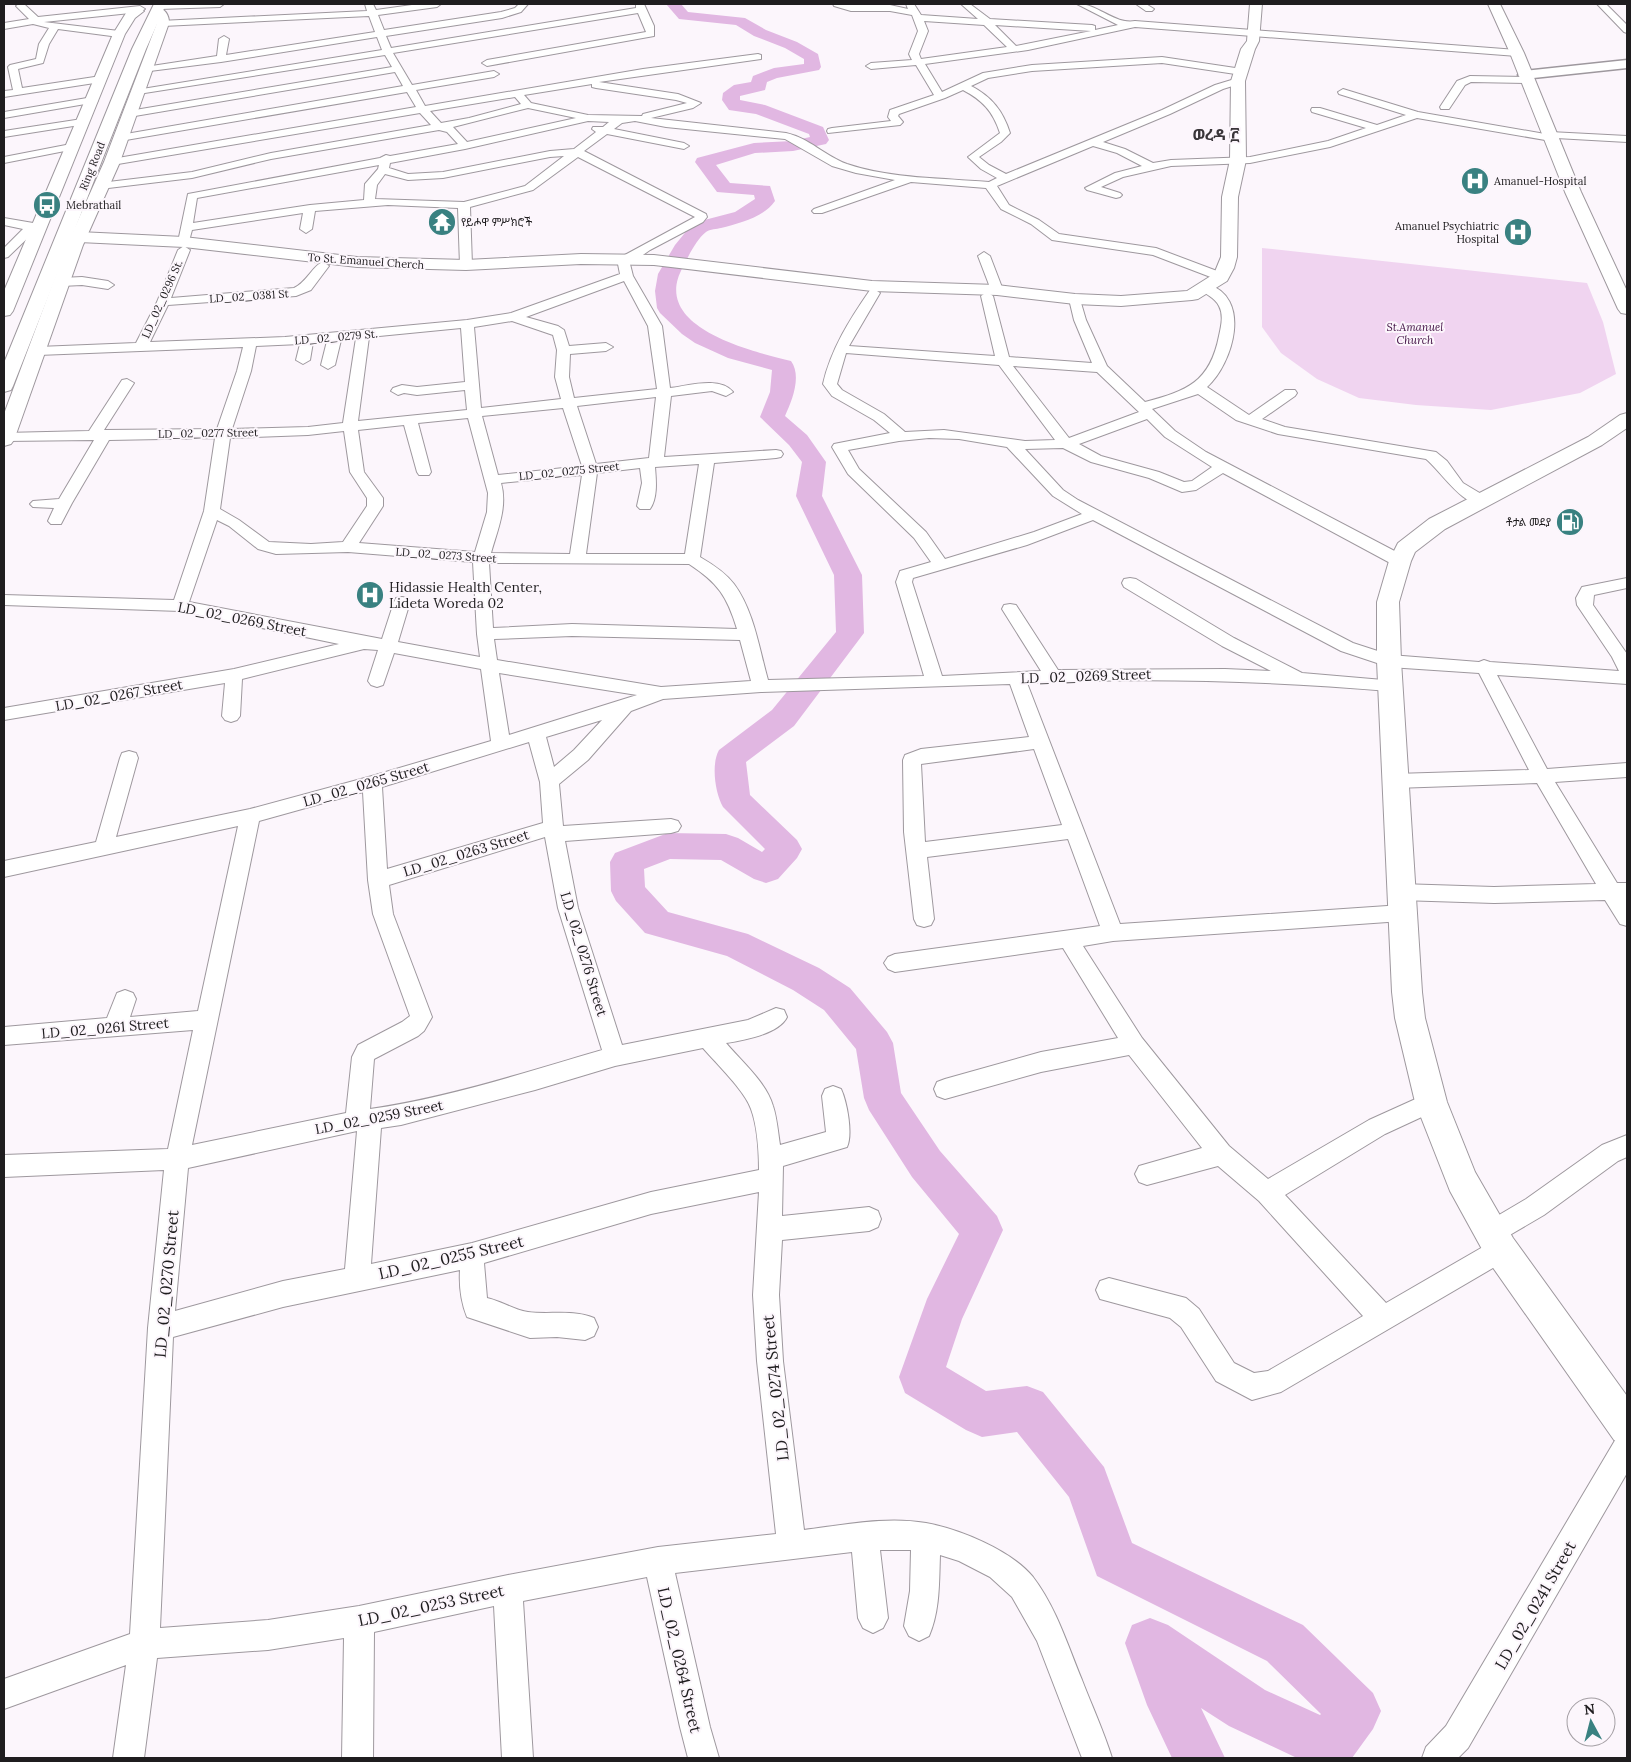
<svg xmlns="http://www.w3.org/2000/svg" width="1631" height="1762" viewBox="0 0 1631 1762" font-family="Lora,'Noto Sans Ethiopic',serif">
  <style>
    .green { fill: #f0d4f0 }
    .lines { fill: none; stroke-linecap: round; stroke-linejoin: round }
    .river { fill: #e1b7e2; fill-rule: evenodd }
    .minor-casing { stroke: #9e989e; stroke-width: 2 }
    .tertiary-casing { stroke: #9e989e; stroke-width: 3 }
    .secondary-casing { stroke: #9e989e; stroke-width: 2 }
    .primary-casing { stroke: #9e989e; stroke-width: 2 }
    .trunk-casing { stroke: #9e989e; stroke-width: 2 }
    .minor { fill: #fff; fill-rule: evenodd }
    .tertiary { fill: #fff; fill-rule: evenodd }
    .secondary { fill: #fff; fill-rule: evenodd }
    .primary { fill: #fff; fill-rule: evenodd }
    .trunk { fill: #fff; fill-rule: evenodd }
    .labels { text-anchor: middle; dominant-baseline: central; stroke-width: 4; stroke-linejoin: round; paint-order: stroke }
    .far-street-label { font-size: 11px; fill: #1f1d1f; stroke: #fcf6fc }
    .far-poi-label { font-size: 11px; fill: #1f1d1f; stroke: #fcf6fc; text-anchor: start }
    .far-park-label { font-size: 11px; font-style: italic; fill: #411044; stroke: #fcf6fc }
    .poi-label { font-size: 14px; fill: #1f1d1f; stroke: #fcf6fc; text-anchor: start }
    .street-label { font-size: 14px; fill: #1f1d1f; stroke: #fcf6fc }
    .far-district-label { font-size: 16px; font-weight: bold; fill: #393539; stroke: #fcf6fc }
    .near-street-label { font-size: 16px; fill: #1f1d1f; stroke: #fcf6fc }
  </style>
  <rect width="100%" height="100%" fill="#fcf6fc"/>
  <!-- green -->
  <path class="green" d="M1262 248 1587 283 1603 322 1616 374 1580 393 1491 410 1416 405 1359 398 1317 379 1281 353 1262 327Z"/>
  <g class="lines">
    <!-- river -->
    <path class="river" d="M666 4H681L688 12 745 18 766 30 797 42 818 54 821 67 819 70 777 78 767 82 765 90 740 96V100L765 105 823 127 829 140 826 144 793 151 755 153 716 165 730 183 770 186 775 201C763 218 739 223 721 228 717 229 710 229 706 232 696 240 689 255 683 267 649 327 751 351 791 361 802 376 792 401 785 416L807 435 826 462 822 496 862 575 864 633 794 726 746 762 750 795 797 840 802 849 797 858 778 879 766 883 754 879 721 860 670 859 644 869 645 887 668 912 748 934 819 968 850 988 887 1032 893 1043 901 1093 940 1151 997 1216 1003 1230 962 1319 946 1367 986 1391 1027 1386 1043 1392 1104 1467 1132 1543 1303 1625 1373 1693 1381 1711 1373 1729 1352 1758H1297L1229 1726 1201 1708 1225 1758H1172L1147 1705 1125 1643 1132 1625 1150 1618 1168 1625 1265 1690 1320 1715 1321 1714 1267 1661 1097 1576 1069 1497 1017 1432 982 1437 966 1430 905 1393 899 1377 927 1299 959 1234 912 1177 869 1110 864 1098 856 1049 824 1010 793 990 727 956 645 933 616 901 611 891 610 862 615 853 668 833 726 834 738 838 762 852 765 849 723 807C715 793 711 764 719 750L772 710 836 632 834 575 796 496 802 462 789 445 760 417 770 392 772 370 728 358 695 343 682 334 660 313 657 308 655 291 658 274 675 245 693 223 735 212 755 199 754 195 717 192 695 162 697 158 754 143 793 141 810 137 809 134 756 114 729 110 722 100 723 93 734 85 751 82 753 76 774 68 804 64V59L785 48 754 36 736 25 679 19Z"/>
    <defs>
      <path id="minor" d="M19 4H24L38 17 140 6 145 9 140 12 44 22 119 31 124 34 119 37 58 29 49 44 43 63 18 69 22 88 101 76 106 79 101 82 4 97V91L13 90 8 67 10 65 36 59 39 44 49 28 33 24 4 29V23L29 19 16 6Z
        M158 4H224L220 7 160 9 155 6Z
        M365 4H373L376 10 419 4H441L437 7 378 15 384 30 501 12 515 8 519 4H528L521 12 502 18 386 36 391 48 636 8V4H644L654 26V36L487 66 482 63 487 60 646 32 638 13 393 53 412 85 494 71 499 74 494 77 416 90 425 106 643 69 758 54 761 55V59L599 82 678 94 701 103 693 108 651 118 786 133C809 138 825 156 847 164 892 179 942 178 989 182L997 178 981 169 968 157 1000 133C993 111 982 100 963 90L945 98 899 114 898 116 903 122 900 125 828 133 827 131 828 129 832 128 891 121 888 117 890 110 934 95 916 65 871 69 866 66 871 63 912 60 909 54 918 31 912 15 890 11H851L834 6 833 4 890 5 908 9 906 4H914L921 15 978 19 961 4H970L990 19 1092 25 1095 26V30L1118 25 1077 4C1097 3 1115 25 1135 21L1517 50 1522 53 1517 56 1135 27 1028 50 925 64 942 92 983 73 1032 65 1162 57 1242 69 1247 72 1242 75 1162 63 1032 71 988 78 971 86C992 97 1003 111 1010 133L1001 142 979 157 989 165 1006 174 1162 110 1215 85 1238 78 1243 81 1242 83 1223 89 1170 114 1103 142 1125 149 1153 163 1171 160 1250 157 1328 141 1366 128 1312 112 1311 110 1312 108H1320L1377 125 1406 115 1339 94 1338 92 1343 89 1418 112 1545 134 1550 132 1627 136V142L1556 138 1551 141 1417 118 1330 147 1250 163 1171 166 1123 177 1101 187 1120 193 1122 195 1120 197 1116 198 1087 190 1085 188 1115 173 1142 166 1117 153 1093 146 997 186 1009 205 1039 220 1059 234 1156 248 1225 274 1227 277 1221 281 1153 255 1052 240 1031 224 1001 209 986 188 911 182 822 213H814L812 211 814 209 895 180 856 173 832 166 785 139 666 127 635 121 622 123 614 129 684 143 689 146 684 149 607 134 584 151 706 214 707 217 703 222 650 250 630 264 633 276 662 326 670 388C688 386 720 376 733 392L726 396 712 391 671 396 664 457 776 450 781 451 783 454 781 457 776 458 714 463 700 557C712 564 725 572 734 584 754 611 759 648 768 680L924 676 896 582 900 571 931 562 914 538 848 474 832 447 834 444 839 443 890 433 874 420 832 396 823 384C831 349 850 319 870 290L874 289 880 293 849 346 995 356 981 296 987 292 993 296 1009 357 1092 363 1074 320 1069 299 1071 296H1079L1086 320 1107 366 1145 402C1187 391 1210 382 1219 336 1221 327 1224 315 1219 306 1215 297 1205 295 1200 288L1206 284C1253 296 1233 364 1207 387L1249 415 1285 390H1295L1297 393 1295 396 1262 419 1285 427 1436 452 1447 461 1463 483 1488 498 1491 501 1488 504C1464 510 1442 472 1426 459L1278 434 1236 420 1198 394 1152 409 1175 431 1206 452 1406 557 1408 561 1406 565H1394L1223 473 1196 490 1182 492 1149 478 1091 462 1063 448 1025 449 1063 490 1078 500 1353 643 1390 655 1479 662 1484 660 1490 662 1619 671 1612 657 1577 605 1576 598 1582 587 1627 578V588L1594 595 1593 605 1627 654V684L1497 675 1547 769 1627 763V777L1555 782 1617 883H1627V926L1620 924 1605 900 1494 903 1400 900 1393 898 1390 892 1393 886 1400 884 1494 887 1596 884 1537 783 1395 788 1388 786 1386 781 1388 776 1395 774 1529 770 1479 673 1389 667 1341 651 1093 520 1027 545 913 578 912 582 942 676 1041 671 1002 609 1004 605 1010 604 1016 605 1058 670 1225 669 1271 671 1222 646 1124 587 1122 583 1124 579 1130 578 1136 579 1234 638 1302 673 1395 681 1398 685 1395 689 1389 691C1269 681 1148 677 1027 683L1120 924 1402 905 1409 907 1412 913 1409 919 1402 921 1113 941 1083 946 1142 1038 1229 1146 1268 1179 1369 1120 1431 1092 1439 1095 1442 1102 1439 1109 1385 1134 1285 1195 1386 1303 1488 1244 1482 1241 1479 1233 1482 1225 1526 1199 1602 1145 1627 1135V1157L1618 1161 1544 1215 1503 1239 1510 1242 1513 1250 1510 1258 1281 1392 1252 1400 1216 1381 1181 1327 1170 1318 1100 1299 1096 1290 1100 1281 1109 1278 1186 1298 1199 1309 1234 1363 1254 1373 1268 1371 1363 1316 1259 1201 1218 1166 1147 1185 1139 1182 1135 1174 1139 1166 1202 1148 1129 1055 1041 1072 945 1099 937 1096 934 1089 937 1082 945 1079 1041 1052 1118 1038 1063 948 895 972 888 969 884 963 888 957 895 954 1100 926 1068 839 927 857 934 919 931 925 924 927 917 925 914 919 904 832 903 760 905 755 921 749 1029 737 1010 684 761 692 663 699 631 711 588 760 559 784 563 826 671 819 678 821 681 826 678 831 671 833 565 841 578 908 622 1045 748 1020 776 1008 784 1010 787 1017C779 1034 744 1040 726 1043 742 1062 766 1082 773 1106 777 1118 778 1132 780 1145L826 1132 822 1096 825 1089 833 1086 841 1089C847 1102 853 1134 847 1147L783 1166 782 1216 869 1207 878 1211 881 1219 878 1227 869 1231 782 1240 779 1295 783 1361 804 1530C844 1525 886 1516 926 1523 959 1529 1011 1550 1033 1577 1056 1607 1068 1646 1082 1680 1092 1706 1104 1732 1112 1758H1082L1037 1641 1012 1597 990 1577 959 1561 940 1555C939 1582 940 1611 929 1636L919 1641 909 1636 904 1626 910 1591 911 1550H880L888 1618 883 1628 873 1633 863 1628 858 1618 852 1552 675 1573 710 1727 719 1758H688L680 1727 647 1577 523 1601 533 1758H502L494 1606 374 1632 373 1758H342L344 1638 268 1650 157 1658 144 1758H113L126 1665 4 1709V1679L130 1634 148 1328 164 1170 4 1177V1155L168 1149 193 1030 4 1045V1027L107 1018 117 993 125 990 133 993 136 999 130 1017 198 1011 238 826 4 877V861L96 842 120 758 122 753 129 751 136 753 138 758 116 837 250 809 372 776 491 741 481 669 394 653 383 685 377 687 371 685 368 681 378 650 364 649 242 679 240 716 237 720 231 722 225 720 222 716 225 683 4 720V708L234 669 339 644 180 611 4 605V595L174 600 204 511 215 438 109 440 72 503 61 524H51L48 521 54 508 33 507 30 504 33 501 59 499 94 440 5 441 4 433 89 431 122 380 127 379 134 383 104 430 217 429 237 371 243 347 38 355 31 351 38 347 136 343 157 302 178 250 184 246 190 250 171 298 294 288C307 282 313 265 323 262L329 266 311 290 296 296 168 305 150 342 285 337 467 320 511 313 620 274 618 264 623 256 695 217 578 157 533 190 470 207 472 265 466 269 460 265 458 208 388 205 315 211 312 229 306 233 300 229 303 213 192 230 188 245H180L178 242 188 194 380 158 386 155 390 156 458 144 447 132 439 130 271 159 192 178 100 189 94 186 100 183 192 172 271 153 431 125 420 113 112 165 107 162 112 159 416 107 407 92 120 141 115 138 120 135 403 86 395 72 129 117 124 114 129 111 392 67 385 55 132 95 131 93 136 90 382 50 377 37 221 62 142 72V68L145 67 217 56 219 39 224 36 229 39 226 55 375 32 369 16 163 26 160 25V21L367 11ZM924 21 984 25 1007 47 921 59 919 54 928 31ZM995 25 1091 31 1016 46ZM592 84V87L596 88 676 100 687 103 643 114 642 116 588 115 531 103 524 95ZM515 97 521 104 469 118 441 123 430 111ZM528 108 576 118 467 142 453 127ZM588 121 609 122 603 127H593L592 129 596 132 574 149 550 151 443 172 408 174 389 168 390 163 465 149ZM564 156 525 186 464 202 375 199 377 185 385 174 408 180 443 178 550 157ZM379 165 378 169 365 184 364 200 310 205 193 223 197 198ZM624 281 648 326 657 389 574 398 569 377 570 354 606 351 613 347 606 343 569 346 564 330 558 326 526 317ZM512 321 553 335 557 350 555 377 561 399 481 408 474 327ZM461 328 465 382 417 387 402 385 393 388 391 391 398 395 404 393 417 395 465 390 467 410 358 421 369 337ZM356 338 343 423 308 427 232 429 251 371 256 346 300 344 296 360 303 364 310 360 313 342 327 341 321 365 328 369 335 365 341 340ZM846 353 999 365 1055 440 1025 441 944 430 905 432 884 414 842 390 837 384ZM1013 366 1097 372 1139 412 1069 438ZM656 397 649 458 596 464 577 406ZM563 408 582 466 498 475 482 416ZM468 418 488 493 487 512 475 552 359 543 383 506V498L364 472 358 430 404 425 417 472 419 475H429L431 472 418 423ZM1147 419 1165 437 1212 467 1192 481 1184 482 1159 472 1101 456 1079 444ZM344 431 350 472 367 498V506L343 542 311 544 269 542 239 520 220 509 230 438 308 435ZM929 438 959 439 1007 447 1053 496 1082 514 1034 532 945 559 926 532 859 469 848 450 899 441ZM699 464 685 554H586L597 473 640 468 642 483 637 506 640 509H650C658 497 656 480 655 467ZM582 475 570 554 491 553C497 531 508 507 501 483ZM217 520 229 526 258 549 276 554 348 552 473 562 477 634 480 657 398 642 410 602 408 598 402 597 396 598 394 602 382 639 189 602ZM489 563 689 564C718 583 727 596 737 629L572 624 493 628ZM572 636 740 640 751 681 661 687 497 660 494 639ZM499 673 637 695 509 735ZM602 720 574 750 554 767 546 737ZM529 742 540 782 543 823 387 869 382 787ZM1034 749 1062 825 925 842 921 764ZM363 792 368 880 373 914 410 1016 402 1022 358 1045 352 1057 346 1113 192 1145 259 821ZM545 837 558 908 602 1050C527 1072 447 1098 370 1109L374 1059 418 1036 424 1031 432 1017 393 914 389 885ZM703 1048C716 1063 745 1091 751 1109 757 1125 759 1152 759 1170L651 1192 472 1243 371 1264 381 1128 401 1125 535 1090 615 1066ZM357 1131 345 1269 283 1281 175 1311 188 1168ZM759 1192 753 1295 757 1361 776 1534 658 1547 508 1575 359 1606 268 1620 160 1628 173 1337 283 1307 460 1270C459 1286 461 1302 467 1317L530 1338 557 1337 585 1340 594 1336 598 1327 594 1318C572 1309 550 1315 528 1312 514 1310 501 1301 487 1298L484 1263 651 1214Z
        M1136 4H1146L1154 9 1152 11H1146Z
        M1597 4H1606L1627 25V33L1624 32Z
        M1470 76 1526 77 1531 80 1526 83 1471 82 1465 85 1449 109H1441L1440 107 1457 81Z
        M93 97 98 100 97 102 4 118V112Z
        M82 119 87 122 86 124 4 137V131Z
        M71 144 75 145 76 147 75 149 4 163V157Z
        M4 218 39 224 45 228 43 231H35L8 257 4 258V248L23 229 4 225Z
        M984 252 990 256 1003 290 1001 293 997 294 991 290 978 256Z
        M82 277 108 281 114 285 108 289 82 285 61 286 55 282 61 278Z
        M1627 1433V1473L1468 1748 1458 1758H1422L1426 1747 1446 1726 1617 1437Z"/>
      <path id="tertiary" d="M1627 60V68L1524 79 1518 75 1524 71Z"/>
      <path id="secondary" d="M1250 4H1262L1259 41 1255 49 1245 81 1246 160 1238 197 1237 257 1234 268 1227 281 1198 299 1192 300 1121 306 1075 304 997 295 872 291 654 265 581 264 466 270 357 267 184 247 79 242 73 240 71 237 73 234 79 232 184 237 357 257 466 260 581 254 654 255 872 281 997 285 1075 294 1121 296 1187 291 1214 274 1221 257 1222 197 1230 160 1231 81 1241 49 1247 41Z
        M1488 4H1500L1524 53 1581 192 1627 291V314L1621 313 1618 309 1565 192 1510 53Z
        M1627 413V428L1602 445 1445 529 1415 552 1411 561 1399 602 1401 661 1422 992 1425 1018 1447 1102 1475 1172 1513 1238 1627 1396V1445L1614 1440 1489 1262 1450 1191 1415 1102 1395 1018 1392 992 1377 661V602L1389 561 1398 543 1429 519 1588 437 1620 415Z"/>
      <path id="primary" d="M138 7 144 11 135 18 125 34 13 311 10 315 4 316V291L113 34 126 13Z
        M157 7C165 9 169 15 169 23L120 162 83 245 14 440 11 444 4 446V414L67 245 104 162 157 23V18L151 11Z"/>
      <path id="trunk" d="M154 4H166L146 49 13 386 11 390 4 392V363L132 49Z"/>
    </defs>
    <!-- minor casing -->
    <use href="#minor" class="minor-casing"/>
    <!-- tertiary casing -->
    <use href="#tertiary" class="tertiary-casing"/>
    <!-- secondary casing -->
    <use href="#secondary" class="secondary-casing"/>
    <!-- primary casing -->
    <use href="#primary" class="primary-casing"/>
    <!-- trunk casing -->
    <use href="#trunk" class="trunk-casing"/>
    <!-- minor -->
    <use href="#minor" class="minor"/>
    <!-- tertiary -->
    <use href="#tertiary" class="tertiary"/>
    <!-- secondary -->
    <use href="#secondary" class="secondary"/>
    <!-- primary -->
    <use href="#primary" class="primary"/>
    <!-- trunk -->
    <use href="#trunk" class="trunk"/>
  </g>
  <!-- icons -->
  <defs>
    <symbol id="hospital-disc" viewBox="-11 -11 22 22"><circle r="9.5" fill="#398181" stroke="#fcf6fc"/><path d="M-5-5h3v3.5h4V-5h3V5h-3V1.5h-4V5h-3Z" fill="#fff"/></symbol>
    <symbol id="bus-disc" viewBox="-11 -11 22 22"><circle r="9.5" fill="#398181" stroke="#fcf6fc"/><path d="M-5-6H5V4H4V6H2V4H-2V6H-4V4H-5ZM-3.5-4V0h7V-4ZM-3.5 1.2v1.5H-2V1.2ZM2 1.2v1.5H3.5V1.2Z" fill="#fff"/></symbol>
    <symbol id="temple-disc" viewBox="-11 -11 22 22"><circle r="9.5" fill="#398181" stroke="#fcf6fc"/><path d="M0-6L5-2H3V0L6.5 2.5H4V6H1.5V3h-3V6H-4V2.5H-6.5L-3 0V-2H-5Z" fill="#fff"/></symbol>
    <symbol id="fuel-disc" viewBox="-11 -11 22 22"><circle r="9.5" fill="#398181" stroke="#fcf6fc"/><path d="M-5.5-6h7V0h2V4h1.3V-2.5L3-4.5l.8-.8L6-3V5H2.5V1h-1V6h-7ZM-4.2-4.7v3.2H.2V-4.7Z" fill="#fff"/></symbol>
  </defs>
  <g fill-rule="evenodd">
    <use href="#hospital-disc" x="1459" y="165" width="32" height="32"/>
    <use href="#bus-disc" x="31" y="189" width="32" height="32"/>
    <use href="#temple-disc" x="426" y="206" width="32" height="32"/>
    <use href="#hospital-disc" x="1502" y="216" width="32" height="32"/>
    <use href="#fuel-disc" x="1554" y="506" width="32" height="32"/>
    <use href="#hospital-disc" x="354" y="579" width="32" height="32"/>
  </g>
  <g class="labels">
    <!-- far-street labels -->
    <g class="far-street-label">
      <text transform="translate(92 166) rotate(-68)">Ring Road</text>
      <text transform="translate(366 261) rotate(4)">To St. Emanuel Cherch</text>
      <text transform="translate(249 296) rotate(-4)">LD_02_0381 St</text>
      <text transform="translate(162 299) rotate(-66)">LD_02_0296 St.</text>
      <text transform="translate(336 337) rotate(-5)">LD_02_0279 St.</text>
      <text transform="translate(208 433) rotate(-1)">LD_02_0277 Street</text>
      <text transform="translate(569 471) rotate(-6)">LD_02_0275 Street</text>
      <text transform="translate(446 555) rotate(4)">LD_02_0273 Street</text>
    </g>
    <!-- far-poi labels -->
    <g class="far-poi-label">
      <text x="1494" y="181">Amanuel-Hospital</text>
      <text x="66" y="205">Mebrathail</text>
      <text x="461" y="222">የይሖዋ ምሥክሮች</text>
      <text x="1499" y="226" text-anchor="end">Amanuel Psychiatric<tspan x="1499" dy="13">Hospital</tspan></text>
      <text x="1551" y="522" text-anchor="end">ቶታል መደያ</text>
    </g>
    <!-- far-park labels -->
    <g class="far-park-label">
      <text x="1415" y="327">St.Amanuel<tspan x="1415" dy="13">Church</tspan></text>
    </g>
    <!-- poi labels -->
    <g class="poi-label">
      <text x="389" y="587">Hidassie Health Center,<tspan x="389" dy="16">Lideta Woreda 02</tspan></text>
    </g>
    <!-- street labels -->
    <g class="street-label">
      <text transform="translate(242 619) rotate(11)">LD_02_0269 Street</text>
      <text transform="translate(1086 676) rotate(-2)">LD_02_0269 Street</text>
      <text transform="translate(119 695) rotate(-10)">LD_02_0267 Street</text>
      <text transform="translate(366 784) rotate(-16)">LD_02_0265 Street</text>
      <text transform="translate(466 853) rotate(-17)">LD_02_0263 Street</text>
      <text transform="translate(584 954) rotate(73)">LD_02_0276 Street</text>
      <text transform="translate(105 1028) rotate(-5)">LD_02_0261 Street</text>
      <text transform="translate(379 1117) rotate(-11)">LD_02_0259 Street</text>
    </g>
    <!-- far-district labels -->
    <g class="far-district-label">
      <text x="1216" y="134">ወረዳ ፫</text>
    </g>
    <!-- near-street labels -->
    <g class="near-street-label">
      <text transform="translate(451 1257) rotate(-13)">LD_02_0255 Street</text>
      <text transform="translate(166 1284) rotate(-85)">LD_02_0270 Street</text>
      <text transform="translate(775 1388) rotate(-96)">LD_02_0274 Street</text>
      <text transform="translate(431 1605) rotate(-12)">LD_02_0253 Street</text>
      <text transform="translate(1535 1605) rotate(-60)">LD_02_0241 Street</text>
      <text transform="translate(680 1660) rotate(77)">LD_02_0264 Street</text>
    </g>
  </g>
  <!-- border -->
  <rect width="1631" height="1762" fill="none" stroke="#1f1d1f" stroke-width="10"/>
  <!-- north arrow -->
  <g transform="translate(1591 1722) rotate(353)"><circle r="24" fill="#fcf6fc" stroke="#a49fa4"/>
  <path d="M0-4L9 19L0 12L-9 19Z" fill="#398181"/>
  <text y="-8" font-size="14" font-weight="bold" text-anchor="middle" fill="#1f1d1f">N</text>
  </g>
</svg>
